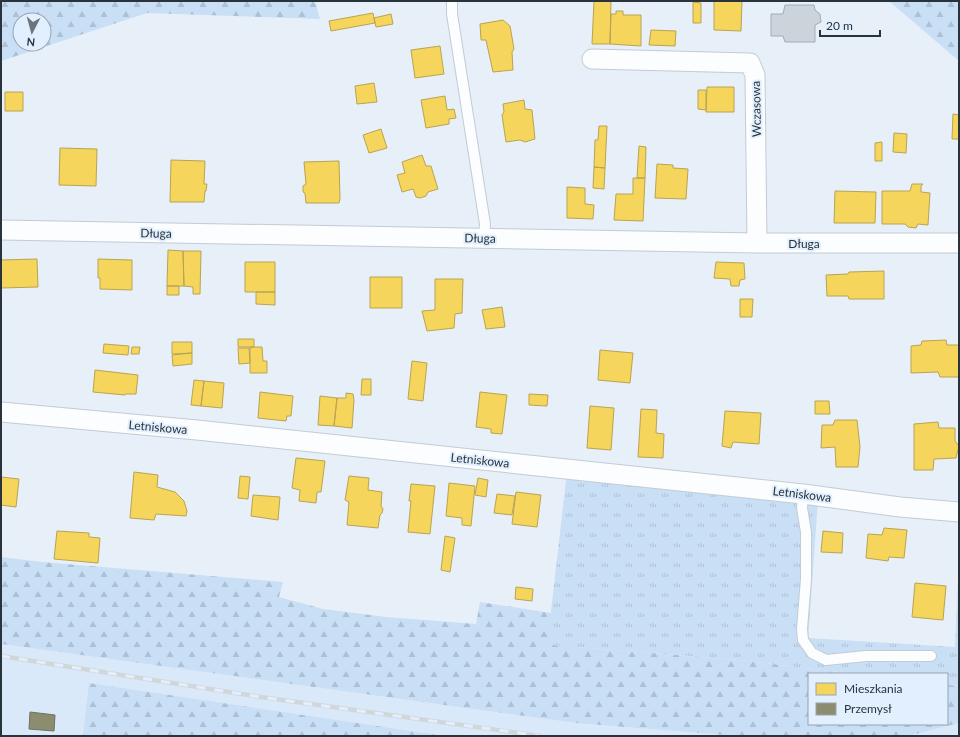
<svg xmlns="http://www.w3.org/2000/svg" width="960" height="737" viewBox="0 0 960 737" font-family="Lato,sans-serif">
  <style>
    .built { fill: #d9e9fa }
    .grass { fill: url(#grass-tufts) }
    .forest { fill: url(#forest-firs); fill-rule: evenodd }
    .homes { fill: #f6d55c; stroke: #b8a452 }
    .industry { fill: #8c8c6e; stroke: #6e715f }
    .building { fill: #cbd3db; stroke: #a3abb3 }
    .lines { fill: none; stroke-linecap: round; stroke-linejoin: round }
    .service-casing { stroke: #c3cbd4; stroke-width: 12 }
    .minor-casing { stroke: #c3cbd4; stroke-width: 21 }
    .service { stroke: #fbfdfe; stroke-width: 10 }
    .minor { stroke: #fbfdfe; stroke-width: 19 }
    .rail-casing { stroke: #d3d6d9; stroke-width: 4.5 }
    .rail { stroke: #e1effe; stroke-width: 3; stroke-dasharray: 9; stroke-linecap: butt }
    .labels { text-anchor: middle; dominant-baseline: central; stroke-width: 4; stroke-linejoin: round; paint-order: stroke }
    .street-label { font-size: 12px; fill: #29333c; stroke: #e1effe }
  </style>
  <defs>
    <pattern id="grass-tufts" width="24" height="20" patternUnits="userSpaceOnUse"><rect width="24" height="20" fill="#c9dff6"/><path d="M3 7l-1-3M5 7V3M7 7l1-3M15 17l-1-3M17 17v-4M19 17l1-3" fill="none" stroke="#adc0d4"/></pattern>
    <pattern id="forest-firs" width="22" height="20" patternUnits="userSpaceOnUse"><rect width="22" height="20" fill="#c9dff6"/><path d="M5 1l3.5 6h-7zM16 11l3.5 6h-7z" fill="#adc0d4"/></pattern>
  </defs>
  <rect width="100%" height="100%" fill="#e7eff8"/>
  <!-- built -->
  <path class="built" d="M1 644 576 723 736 736H438L90 685 83 736H1Z
    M959 723V736H908Z"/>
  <!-- grass -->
  <path class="grass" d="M568 463 819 487 808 638 955 647 959 555V686L947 685V674H855L739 660 550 645 551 611Z"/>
  <!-- forest -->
  <path class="forest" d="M1 1H315L320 19 147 13 1 61ZM20 20H44V44H20Z
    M889 1H959V61Z
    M1 557 42 562 283 582 279 597 323 609 386 617 476 624 480 602 551 613V645L739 660 855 674H809V724H947V685L959 686V723L908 736H736L576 723 1 644Z
    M89 683 444 736H83Z"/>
  <!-- homes -->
  <path class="homes" d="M594 1H611L610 44H592Z
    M714 1H742L741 31 714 30Z
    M693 2 701 3V23H693Z
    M616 11H623V15H641V46L610 44 611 14H616Z
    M373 13 375 23 331 31 329 21Z
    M391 14 393 24 376 27 374 18Z
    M503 20 510 26 514 49 512 52 513 70 493 72 486 40H481L480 24Z
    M651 30 676 31 675 46 649 45Z
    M440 46 444 74 415 78 411 50Z
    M374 83 377 102 357 104 355 86Z
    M707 87H734V112H706Z
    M698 90H706V110L698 109Z
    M5 92H23V111H5Z
    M445 96 447 110 454 109 456 118 449 119V124L426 128 421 100Z
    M524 100 525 109 532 110 535 139 525 142 520 140 506 142 502 115 504 112 503 104Z
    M953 114 959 115V139H952Z
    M599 126H607L605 168 594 167 595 140H598Z
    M381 129 387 148 369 153 363 135Z
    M894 133 907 134 906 153 893 152Z
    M882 142V161H875V143Z
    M639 146 646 147 645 178H637Z
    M60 148 97 149 96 186 59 185Z
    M422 155 426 166H431L438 189 428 192 426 196 420 198 416 197 413 189 402 192 397 175 405 173 402 162Z
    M171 160 205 161 204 184H207L206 191H205L204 202H170Z
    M339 161 340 199 339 203H306L305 193 303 192V186L306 184 304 162Z
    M657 164 673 165V168L688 169 686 199 655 198Z
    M594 167 605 168 604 189 593 188Z
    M633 178H645L643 221 614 220 616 194H633Z
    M912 184H923L921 186V192L930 193 928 225 918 224 916 228 908 227 905 224H882V191H910Z
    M567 187 585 188V204L594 205 593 219 567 218Z
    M835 191 876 192 875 223H834Z
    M168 250 183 251 184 286H167Z
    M183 251H201L200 294H193V287L184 286Z
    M37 259 38 287 1 288V260Z
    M98 259 132 260V290L100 289V278H98Z
    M245 262H275V292H245Z
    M716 262 744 263 745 279 740 280 739 286H731L730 279 714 278Z
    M884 271V299H849L848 296H827L826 275 848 274 849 272Z
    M370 277H402V308H370Z
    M435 279H463L462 313 455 314 454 328 427 331 422 311 435 310Z
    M167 286H179V295H167Z
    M256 292H275V305L256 304Z
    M740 299H753L752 317H740Z
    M502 307 505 327 486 329 482 310Z
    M238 339H254V347H238Z
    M946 340 947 345H959V377H940L938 372 911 373V346L921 345 922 341Z
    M172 342H192V353L172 354Z
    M104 344 129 346 128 355 103 353Z
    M132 347H140L139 354H131Z
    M250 347H262L263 361H267V373H250Z
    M238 348H249L250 363 239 364Z
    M600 350 633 353 630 383 598 380Z
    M192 353V364L173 366 172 355Z
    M412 361 427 363 423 401 408 399Z
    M95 370 138 375 136 394H125V395L93 392Z
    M362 379H371V395H361Z
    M194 380 204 381 201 406 191 405Z
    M204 381 224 383 222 408 201 406Z
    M260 392 293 396 291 416H287L286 421 258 418Z
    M480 392 507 395 502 434 491 433V429L476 427Z
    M346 393 353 394 354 400 352 428 334 426 337 398H346Z
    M529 394 548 395 547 406 529 405Z
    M320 396 337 398 334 426 318 425Z
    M815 401H829L830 414H815Z
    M590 406 614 408 611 450 587 448Z
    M641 409 657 410 656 433 664 434 663 458 638 457Z
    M725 411 761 413 759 444 733 442 731 448 722 446Z
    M835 420H857L860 447 858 467H836L835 447 821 448 822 425H833Z
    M938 422 939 428H955V441L959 446 956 458 934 459 933 470H914V424Z
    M296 458 325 461 321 492H317L316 503 299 501 300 490 292 488Z
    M134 472 158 475 157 487 175 492 184 501 187 511 186 516 156 514 154 520 130 518Z
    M240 476 250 477 248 499 238 498Z
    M349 476 369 478 368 490 382 492 381 506 383 509 382 513 380 515 378 528 347 525 349 502 345 500Z
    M1 477 19 479 16 507 1 505Z
    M478 478 488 480 486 497 475 495Z
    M449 483 475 486 471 526 462 525V518L446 516Z
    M411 484 435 486 430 534 408 532 411 501H409Z
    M516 492 541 495 537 527 512 524Z
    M497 494 515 496 512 515 494 513Z
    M253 495 280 497 278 520 251 516Z
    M884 528 907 530 904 558 889 557 888 561 866 558 868 534 882 535Z
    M57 531 89 533V537L100 538 98 563 54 559Z
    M823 531 843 533 842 553 821 552Z
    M445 536 455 538 450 572 441 570Z
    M915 583 946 586 943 620 912 617Z
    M516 587 533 589 532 601 515 599Z"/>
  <!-- industry -->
  <path class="industry" d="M30 712 55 715 54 731 29 729Z"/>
  <!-- building -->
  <path class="building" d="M785 5H814L815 10 820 14 821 22 815 25V42H785L783 36H771V14H783Z"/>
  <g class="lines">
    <defs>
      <path id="service" d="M452 1V14L485 224 484 238
        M803 494 802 508 806 532V579L802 629 803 640 812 653 826 660 866 656H931"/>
      <path id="minor" d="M592 59 750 63 755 75 757 243
        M1 230 757 243H959
        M1 412 197 430 803 494 900 507 959 512"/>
    </defs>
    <!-- service casing -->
    <use href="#service" class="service-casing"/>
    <!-- minor casing -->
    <use href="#minor" class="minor-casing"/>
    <!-- service -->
    <use href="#service" class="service"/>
    <!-- minor -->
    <use href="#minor" class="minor"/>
    <defs>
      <path id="rail" d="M1 656 261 697 540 736"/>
    </defs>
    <!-- rail casing -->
    <use href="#rail" class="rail-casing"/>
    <!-- rail -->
    <use href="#rail" class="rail"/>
  </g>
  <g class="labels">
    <!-- street labels -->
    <g class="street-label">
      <text transform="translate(756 109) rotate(-91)">Wczasowa</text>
      <text transform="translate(156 233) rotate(1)">Długa</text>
      <text transform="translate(480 238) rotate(1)">Długa</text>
      <text x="804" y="243">Długa</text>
      <text transform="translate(158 427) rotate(5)">Letniskowa</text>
      <text transform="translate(480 460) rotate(6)">Letniskowa</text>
      <text transform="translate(802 494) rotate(7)">Letniskowa</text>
    </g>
  </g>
  <!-- border -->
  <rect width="960" height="737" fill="none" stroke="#29333c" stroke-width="4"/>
  <!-- legend -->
  <rect x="808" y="673" width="140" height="52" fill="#e1effe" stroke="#97a4b0"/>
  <rect x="816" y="683" width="20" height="12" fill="#f6d55c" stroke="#97a4b0"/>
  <text x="844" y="693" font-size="12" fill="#29333c">Mieszkania</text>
  <rect x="816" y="703" width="20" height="12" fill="#8c8c6e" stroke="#97a4b0"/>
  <text x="844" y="713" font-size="12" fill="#29333c">Przemysł</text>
  <!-- north arrow -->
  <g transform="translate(32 32) rotate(186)"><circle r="19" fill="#e1effe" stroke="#97a4b0"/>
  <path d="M0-3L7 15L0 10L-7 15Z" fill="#6c757e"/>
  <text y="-6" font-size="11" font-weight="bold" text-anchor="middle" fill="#29333c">N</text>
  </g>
  <!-- scale -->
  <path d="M820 30v6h60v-6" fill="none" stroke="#29333c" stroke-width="2"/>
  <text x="826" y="30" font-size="12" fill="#29333c" stroke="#e1effe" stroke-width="3" paint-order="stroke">20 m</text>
</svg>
